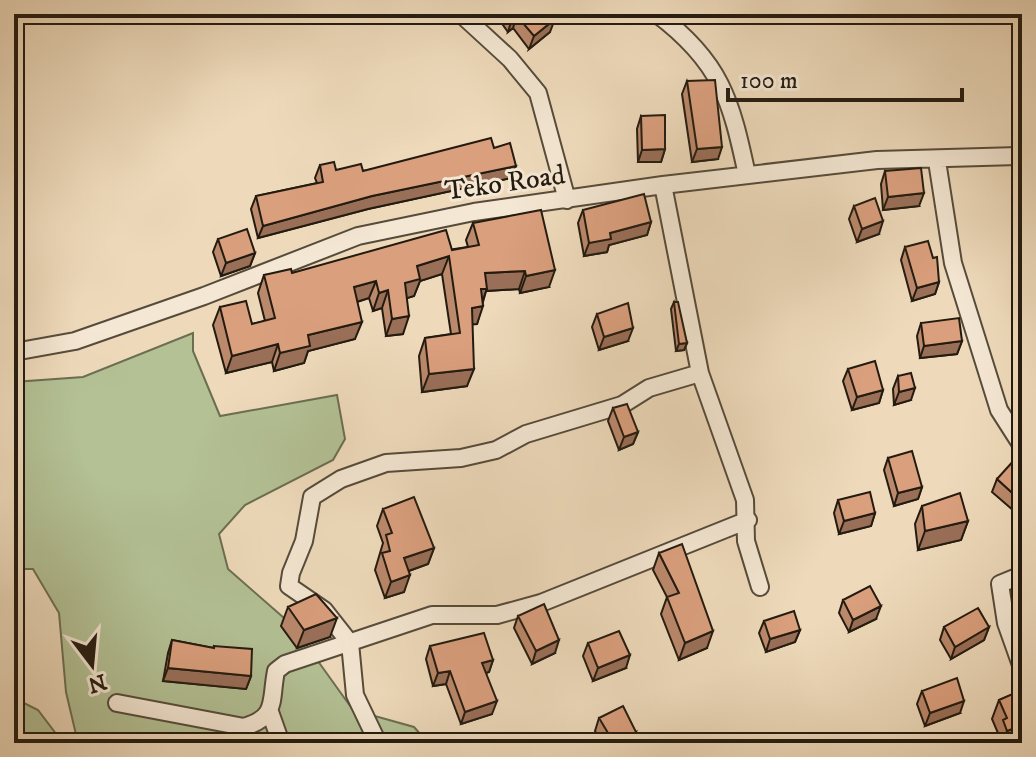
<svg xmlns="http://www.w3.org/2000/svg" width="1036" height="757" viewBox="0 0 1036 757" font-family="'IM FELL DW Pica',serif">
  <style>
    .green { fill: #b3c195; stroke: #6c6e52; stroke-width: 2 }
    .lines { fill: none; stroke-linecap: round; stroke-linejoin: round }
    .minor-casing { stroke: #564b3b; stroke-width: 20 }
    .minor { stroke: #f4e7d3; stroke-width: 16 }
    .wall { fill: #bb896c; stroke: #241b10; stroke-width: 2 }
    .shaded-wall { fill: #996f58; stroke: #241b10; stroke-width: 2 }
    .building { fill: #da9f7d; stroke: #241b10; stroke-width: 2 }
    .labels { text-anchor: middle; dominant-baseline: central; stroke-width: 6; stroke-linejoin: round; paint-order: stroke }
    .street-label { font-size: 28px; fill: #241b10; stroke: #f4e7d3 }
  </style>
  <rect width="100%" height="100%" fill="#eedabb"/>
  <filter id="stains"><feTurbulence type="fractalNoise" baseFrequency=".0025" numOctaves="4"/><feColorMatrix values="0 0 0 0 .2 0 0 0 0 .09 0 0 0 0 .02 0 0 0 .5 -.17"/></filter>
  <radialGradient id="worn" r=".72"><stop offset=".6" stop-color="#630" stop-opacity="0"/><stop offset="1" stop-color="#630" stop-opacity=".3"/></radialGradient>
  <!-- green -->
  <path class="green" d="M193 333V351L220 416 337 395 345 439 333 460 245 505 219 534 228 569 292 625 353 710 414 727 428 743H78L66 692 59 613 33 569H14V382L83 377Z
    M14 698 38 710 63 743H14Z"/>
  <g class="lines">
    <defs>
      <path id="minor" d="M461 14 510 59 538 93 567 200
        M657 14C721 62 731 100 747 175
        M937 161 953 263 999 410 1022 446
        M663 185 700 373 745 500 746 541 760 587
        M14 352 75 341 204 296 358 236 474 212 663 185 877 160 1022 156
        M1022 575 1000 584 1006 623 1022 668
        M117 703 244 727C278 717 270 701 276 671L285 664 432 615H497L541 603 748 520
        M270 712 281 743
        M378 743 355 695 350 643 324 610 289 586 291 573 304 541 312 497 341 479 386 463 461 458 496 450 526 434 622 405 649 388 700 373"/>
    </defs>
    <!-- minor casing -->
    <use href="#minor" class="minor-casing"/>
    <!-- minor -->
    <use href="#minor" class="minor"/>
  </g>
  <!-- wall -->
  <path class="wall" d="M499 14H551L550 32 529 49 513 28 508 32 498 18Z
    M687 81 718 159 692 162 682 94Z
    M641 116 665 149 661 162H638L637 129Z
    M494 148 516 166 511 178 368 209 258 238 251 209 256 196 317 183 315 178 320 165 336 170 363 171Z
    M885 171 919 206 883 210 881 184Z
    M854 206 879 234 857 242 849 219Z
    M583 210 651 222 647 235 609 245 607 252 584 256 578 223Z
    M473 223 549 287 520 293 519 289 486 291 477 324H472L467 386 422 392 419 356 425 338 451 334 442 274 420 281 414 296 407 298 403 334 386 336 382 308 373 311 369 298 357 302 355 339 308 351 304 363 274 371 272 362 226 373 213 325 220 307 252 324 265 321 258 293 264 275 292 273 468 247 466 240Z
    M218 239 255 253 250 266 221 276 213 252Z
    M905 247 939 282 935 294 912 301 901 260Z
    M674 302 687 343 684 350 676 351 671 309Z
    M597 314 628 341 599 350 592 327Z
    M921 323 962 341 957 354 920 358 917 336Z
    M848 369 883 390 879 403 852 410 843 381Z
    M898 376 911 400 894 405 893 389Z
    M613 408 638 432 633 444 619 450 608 421Z
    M888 458 922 487 918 499 894 506 884 470Z
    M997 479 1022 502 1014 511 992 492Z
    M838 500 875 513 871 526 839 534 834 513Z
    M922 506 968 521 961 540 918 550 915 524Z
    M383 509 434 548 428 564 409 571 404 592 385 598 375 570 383 543 377 526Z
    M659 553 707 648 679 660 661 614 667 597 653 570Z
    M843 600 876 619 849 632 839 613Z
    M288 607 330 637 297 648 281 626Z
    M518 616 555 653 532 664 514 628Z
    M764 621 800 630 795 642 766 652 759 633Z
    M944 627H989L984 640 951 659 940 640Z
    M172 640 213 648 214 646 251 676 246 689 163 681 168 653Z
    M588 643 626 668 593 681 583 656Z
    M430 646 493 660 489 672 486 673 492 714 461 724 446 684 433 686 426 659Z
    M1022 690V743H997L996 739 998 733 992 719 999 700Z
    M922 691 960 713 925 726 917 704Z
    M599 718 636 732 632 743H602L595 731Z"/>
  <!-- shaded-wall -->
  <path class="shaded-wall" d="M517 16 513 28 508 32 512 19Z
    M555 19 550 32 529 49 534 36Z
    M722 147 718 159 692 162 697 149Z
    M665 149 661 162H638L642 150Z
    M516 166 511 178 368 209 258 238 263 226 372 196Z
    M924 193 919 206 883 210 888 197Z
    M883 221 879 234 857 242 862 229Z
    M651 222 647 235 609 245 607 252 584 256 589 243 610 233Z
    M255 253 250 266 221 276 226 263Z
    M449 256 442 274 420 281 414 296 398 301 405 283 417 266Z
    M555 270 549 287 520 293 526 276Z
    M525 271 519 289 486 291 481 306 475 307 485 273Z
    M376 281 369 298 347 305 354 287Z
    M939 282 935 294 912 301 917 288Z
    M388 290 382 308 373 311 379 293Z
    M483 306 477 324 466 325 472 308Z
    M409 316 403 334 386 336 392 319Z
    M362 322 355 339 308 351 304 363 274 371 280 353 308 335Z
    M633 328 628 341 599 350 604 337Z
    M962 341 957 354 920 358 924 346Z
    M687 343 684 350 676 351 679 344Z
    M278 344 272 362 226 373 232 356Z
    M474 369 467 386 422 392 429 374Z
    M915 388 911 400 894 405 899 392Z
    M883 390 879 403 852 410 857 397Z
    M638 432 633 444 619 450 624 437Z
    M922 487 918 499 894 506 898 493Z
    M1022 494V502L1014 511 1018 498Z
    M875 513 871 526 839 534 844 521Z
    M968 521 961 540 918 550 925 531Z
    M434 548 428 564 397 575 404 558Z
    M410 575 404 592 385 598 391 582Z
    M881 606 876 619 849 632 853 620Z
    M337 618 330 637 297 648 304 630Z
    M989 627 984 640 951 659 955 647Z
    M800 630 795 642 766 652 770 639Z
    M713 631 707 648 679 660 685 643Z
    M559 640 555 653 532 664 536 651Z
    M630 655 626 668 593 681 598 668Z
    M493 660 489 672 477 676 482 663Z
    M168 668 251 676 246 689 163 681Z
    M450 671 446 684 433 686 438 673Z
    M497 701 492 714 461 724 465 712Z
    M964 701 960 713 925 726 930 713Z
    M1020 726 1014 743H1003L1007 731Z
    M1021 730 1022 743H1017Z
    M636 732 632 743H617Z"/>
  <!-- building -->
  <path class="building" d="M509 14H551L555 19 534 36 517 16 512 19Z
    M715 80 722 147 697 149 687 81Z
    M665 115V149L642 150 641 116Z
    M491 138 494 148 510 143 516 166 372 196 263 226 256 196 323 182 320 165 334 162 336 170 361 164 363 171Z
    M921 168 924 193 888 197 885 171Z
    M644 194 651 222 610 233 611 239 589 243 583 210Z
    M875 198 883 221 862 229 854 206Z
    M541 210 555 270 526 276 525 271 485 273 487 289H481L483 306 472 308 474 369 429 374 425 338 460 333 449 256 417 266 420 279 405 283 409 316 392 319 388 290 379 293 376 281 354 287 362 322 308 335 310 346 280 353 278 344 232 356 220 307 246 301 252 324 275 318 264 275 291 269 292 273 446 230 452 250 479 245 473 223Z
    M247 229 255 253 226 263 218 239Z
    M928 241 933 258 937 257 939 282 917 288 905 247Z
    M674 302H678L687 343 679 344Z
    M628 303 633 328 604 337 597 314Z
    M959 318 962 341 924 346 921 323Z
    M875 361 883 390 857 397 848 369Z
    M911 373 915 388 899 392 898 376Z
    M627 404 638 432 624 437 613 408Z
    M912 451 922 487 898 493 888 458Z
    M1016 458 1022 464V494L1018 498 997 479Z
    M870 492 875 513 844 521 838 500Z
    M960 493 968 521 925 531 922 506Z
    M414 497 434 548 404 558 410 575 391 582 382 553 390 551 386 535 392 533 383 509Z
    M682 544 713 631 685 643 667 597 679 593 659 553Z
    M870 586 881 606 853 620 843 600Z
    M316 594 337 618 304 630 288 607Z
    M544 604 559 640 536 651 518 616Z
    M978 608 989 627 955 647 944 627Z
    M794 611 800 630 770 639 764 621Z
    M619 631 630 655 598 668 588 643Z
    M484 633 493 660 482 663 497 701 465 712 450 671 438 673 430 646Z
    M172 640 214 648V646L252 649 251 676 168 668Z
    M957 678 964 701 930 713 922 691Z
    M1022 690V730L1020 726 1007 731 1003 720 1007 718 999 700Z
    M623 706 636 732 617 743H614L599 718Z
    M493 738 494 743H466L465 740Z"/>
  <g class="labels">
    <!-- street labels -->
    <g class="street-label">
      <text transform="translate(505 183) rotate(-8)">Teko Road</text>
    </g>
  </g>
  <!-- margin -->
  <rect width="1036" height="757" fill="none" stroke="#eedabb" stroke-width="48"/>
  <rect x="16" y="16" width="1004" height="725" fill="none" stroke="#241b10" stroke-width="4"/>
  <rect x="24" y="24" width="988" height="709" fill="none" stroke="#241b10" stroke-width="2"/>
  <!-- north arrow -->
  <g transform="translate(92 665) rotate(164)" stroke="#f4e7d3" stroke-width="6" paint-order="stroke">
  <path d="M0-6L14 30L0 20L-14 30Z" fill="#241b10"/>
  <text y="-12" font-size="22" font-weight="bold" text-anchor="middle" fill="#241b10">N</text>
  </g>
  <!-- scale -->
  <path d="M728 88v12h234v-12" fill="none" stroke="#241b10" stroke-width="4"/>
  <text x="740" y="88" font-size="24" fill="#241b10" stroke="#f4e7d3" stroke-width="6" paint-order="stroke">100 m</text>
  <rect width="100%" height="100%" filter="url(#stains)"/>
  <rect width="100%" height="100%" fill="url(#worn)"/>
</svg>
